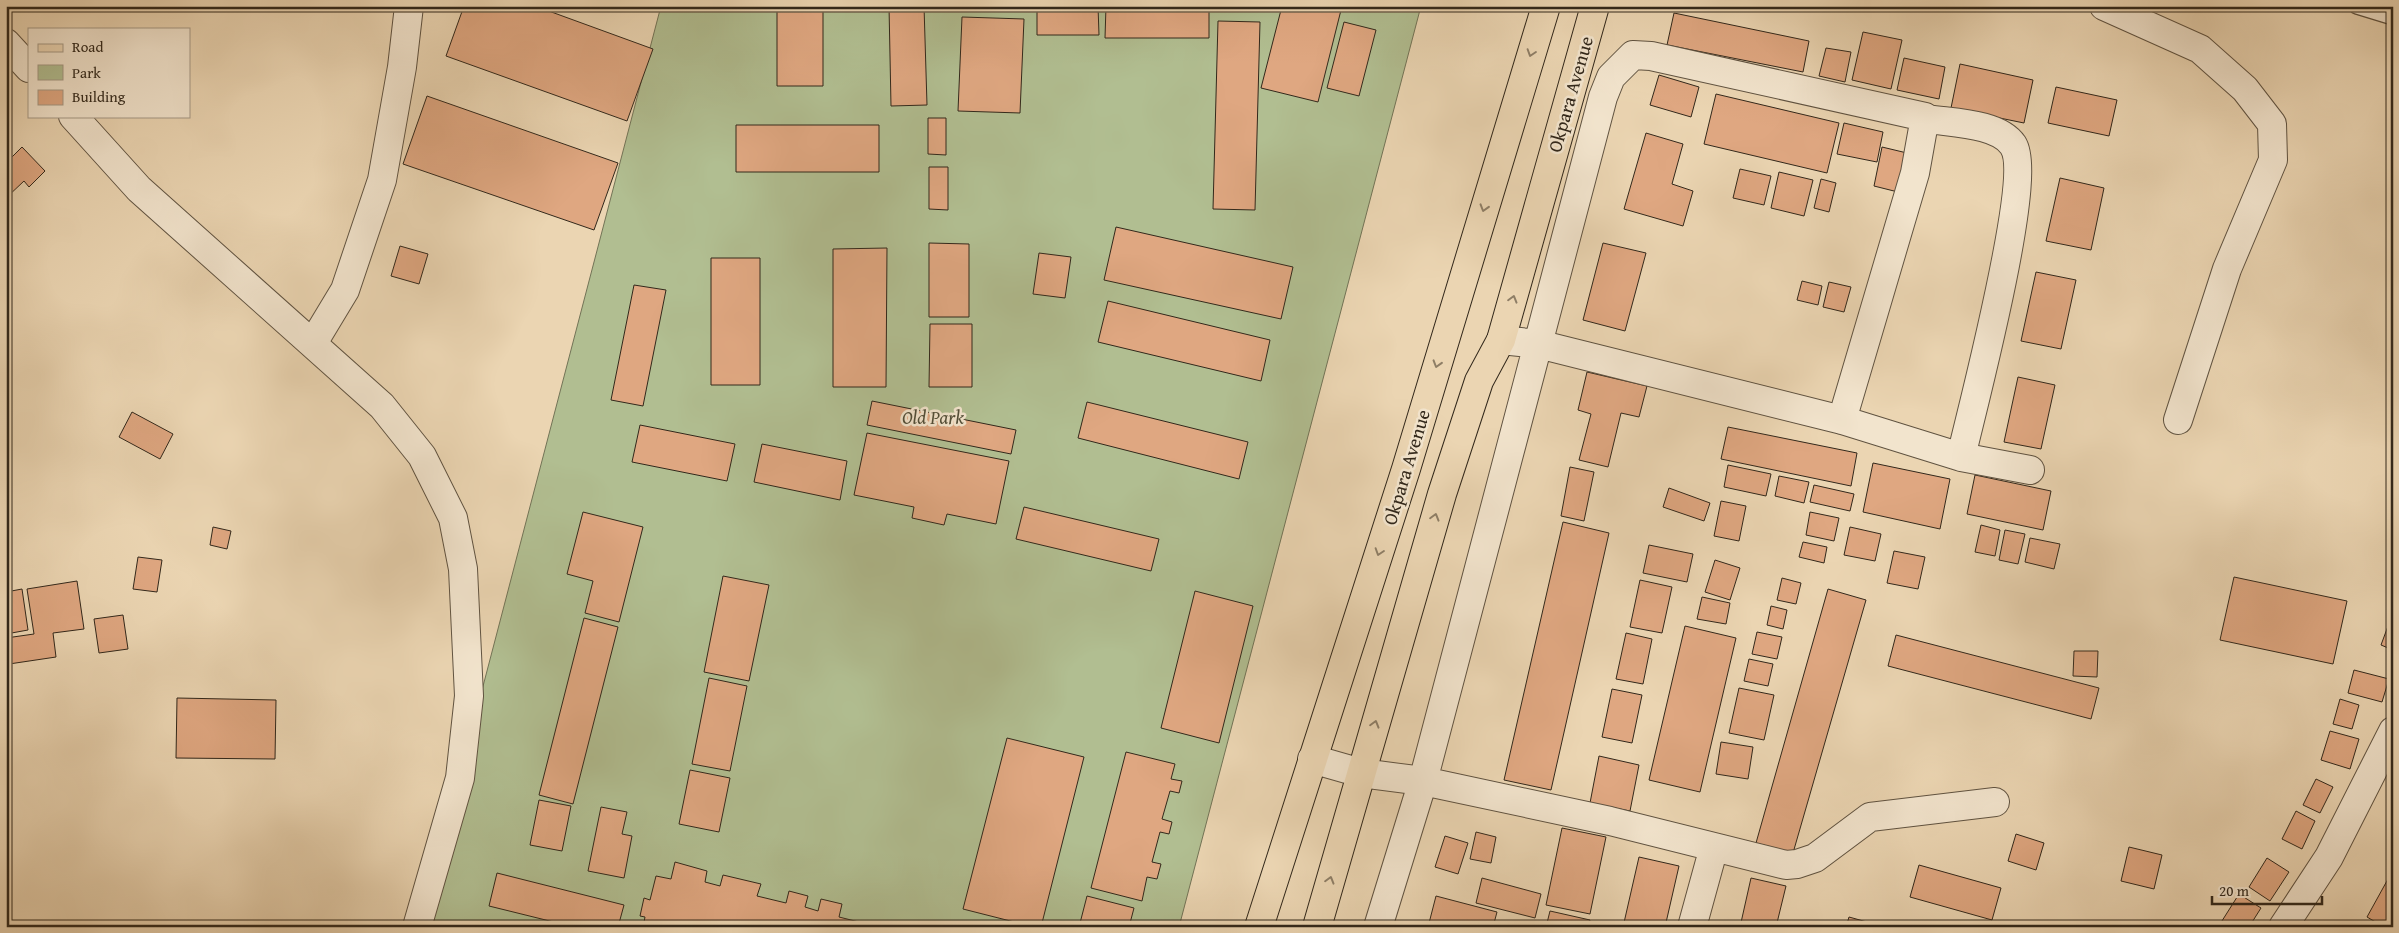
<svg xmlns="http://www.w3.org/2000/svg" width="2399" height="933" viewBox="0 0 2399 933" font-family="'Gentium Book Plus',serif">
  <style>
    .green { fill: #b1be91; stroke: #727356 }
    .building { fill: #dfa781; stroke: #32281b }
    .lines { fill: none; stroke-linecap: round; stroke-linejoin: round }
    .service-casing { stroke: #605341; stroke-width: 18 }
    .minor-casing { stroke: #605341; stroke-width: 30 }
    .tertiary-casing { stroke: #605341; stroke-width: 30 }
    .primary-casing { stroke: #32281b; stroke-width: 30 }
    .service { stroke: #f2e4cd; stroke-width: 15 }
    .minor { stroke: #f2e4cd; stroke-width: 28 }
    .tertiary { stroke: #f2e4cd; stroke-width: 28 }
    .primary { stroke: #ebd5b2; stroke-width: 28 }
    .oneway { stroke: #8e7e66 }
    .labels { text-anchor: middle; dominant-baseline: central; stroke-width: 5; stroke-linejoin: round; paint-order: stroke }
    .street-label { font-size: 19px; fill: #32281b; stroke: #f2e4cd }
    .park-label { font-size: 19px; font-style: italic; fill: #524e38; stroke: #f2e4cd }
  </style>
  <rect width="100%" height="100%" fill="#ebd5b2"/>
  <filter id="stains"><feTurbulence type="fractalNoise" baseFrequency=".004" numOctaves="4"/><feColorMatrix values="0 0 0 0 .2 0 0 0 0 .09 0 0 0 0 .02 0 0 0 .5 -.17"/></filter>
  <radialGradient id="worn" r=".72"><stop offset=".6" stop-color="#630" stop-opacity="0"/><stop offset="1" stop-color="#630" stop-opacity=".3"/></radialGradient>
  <!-- green -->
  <path class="green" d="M661 6H1421L1179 927H420Z"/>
  <!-- building -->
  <path class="building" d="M464 6H535L653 49 627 121 446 56Z
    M777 6H823V86H777Z
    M889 6H924L927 105 891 106Z
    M1037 6H1098L1099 35H1037Z
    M1106 6H1209V38H1105Z
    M1282 6H1342L1318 102 1261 88Z
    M1674 13 1809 41 1803 72 1667 45Z
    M962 17 1024 19 1020 113 958 111Z
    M1218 21 1260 22 1255 210 1213 209Z
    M1344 22 1376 30 1359 96 1327 88Z
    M1863 32 1902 40 1891 89 1852 80Z
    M1826 48 1851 52 1845 82 1819 76Z
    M1904 58 1945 67 1939 99 1897 90Z
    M1960 64 2033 80 2024 123 1951 108Z
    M1659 75 1699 87 1691 117 1650 105Z
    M2056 87 2117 100 2109 136 2048 123Z
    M1716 94 1839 123 1827 173 1704 144Z
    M427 96 618 163 594 230 403 164Z
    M928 118H946V155L928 154Z
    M1844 123 1883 132 1877 162 1837 154Z
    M736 125H879V172H736Z
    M1646 133 1683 144 1672 184 1693 191 1683 226 1624 209Z
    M22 147 45 171 29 187 24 181 6 198V163Z
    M1882 147 1907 153 1898 192 1874 186Z
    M929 167H948V210L929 209Z
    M1740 169 1771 176 1764 205 1733 198Z
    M1779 172 1813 180 1804 216 1771 208Z
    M2060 178 2104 188 2091 250 2046 241Z
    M1821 179 1836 183 1829 212 1814 208Z
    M1116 227 1293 267 1281 319 1104 280Z
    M929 243 969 244V317H929Z
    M1603 243 1646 253 1625 331 1583 320Z
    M400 246 428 254 419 284 391 276Z
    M887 248 886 387H833V249Z
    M1039 253 1071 257 1065 298 1033 294Z
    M711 258H760V385H711Z
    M2036 272 2076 280 2061 349 2021 341Z
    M1802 281 1822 286 1818 305 1797 300Z
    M1829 282 1851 287 1844 312 1823 307Z
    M634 285 666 290 643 406 611 400Z
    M1108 301 1270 340 1261 381 1098 342Z
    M930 324H972V387H929Z
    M1587 372 1647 386 1639 417 1621 413 1608 467 1579 460 1591 414 1578 410Z
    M2018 377 2055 385 2041 449 2004 442Z
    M872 401 1016 430 1011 454 867 425Z
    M1087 402 1248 442 1239 479 1078 438Z
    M132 412 173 434 160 459 119 437Z
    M640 425 735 444 727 481 632 462Z
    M1728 427 1857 453 1851 486 1721 459Z
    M867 433 1009 461 996 524 947 514 944 525 912 518 914 507 854 495Z
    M762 444 847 461 840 500 754 482Z
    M1873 463 1950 479 1940 529 1863 512Z
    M1728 465 1771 474 1766 496 1724 487Z
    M1570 467 1594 472 1584 521 1561 516Z
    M1975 475 2051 491 2043 530 1967 514Z
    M1779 476 1809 482 1804 503 1775 496Z
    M1814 485 1854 494 1850 511 1810 502Z
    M1669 488 1710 503 1704 521 1663 507Z
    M1721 501 1746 506 1739 541 1714 536Z
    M1024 507 1159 539 1151 571 1016 539Z
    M583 512 643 527 619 622 585 613 593 581 567 574Z
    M1810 512 1839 518 1834 541 1806 535Z
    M1563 522 1609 533 1551 790 1504 780Z
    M1981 525 2000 530 1995 556 1975 552Z
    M213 527 231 531 227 549 210 545Z
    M1850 527 1881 534 1875 561 1844 555Z
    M2005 530 2025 534 2018 564 1999 560Z
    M2030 538 2060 544 2054 569 2025 562Z
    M1803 542 1827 547 1824 563 1799 557Z
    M1649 545 1693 554 1687 582 1643 573Z
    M1894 551 1925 557 1918 589 1887 583Z
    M138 557 162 560 157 592 133 589Z
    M1715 560 1740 568 1730 600 1705 592Z
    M723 576 769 585 749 681 704 672Z
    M2234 577 2347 601 2333 664 2220 640Z
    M1782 578 1801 583 1796 604 1777 600Z
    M1640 580 1672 587 1662 633 1630 627Z
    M77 581 84 629 53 633 56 657 9 664 6 638 34 634 27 589Z
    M22 589 28 630 6 634V592Z
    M1828 589 1866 600 1793 853 1756 843Z
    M1195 591 1253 606 1219 743 1161 728Z
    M1702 597 1730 603 1726 624 1697 619Z
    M1771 606 1787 610 1783 629 1767 625Z
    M123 615 128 649 99 653 94 619Z
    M584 618 618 627 573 804 539 795Z
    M2391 618 2393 619V650L2381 645Z
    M1685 626 1736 638 1700 792 1649 780Z
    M1757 632 1782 637 1777 659 1752 654Z
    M1626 633 1652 639 1643 684 1616 679Z
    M1896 635 2099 688 2091 719 1888 666Z
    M2074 651H2098L2097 677 2073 676Z
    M1749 659 1773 664 1768 686 1744 681Z
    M2354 670 2389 679 2382 702 2348 693Z
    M709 678 747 686 730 771 692 764Z
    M1739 688 1774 695 1764 740 1729 733Z
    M1612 689 1642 695 1632 743 1602 737Z
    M177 698 276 700 275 759 176 758Z
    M2340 699 2359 705 2352 729 2333 724Z
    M2330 731 2359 739 2350 769 2321 760Z
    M1007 738 1084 757 1041 927H1034L963 909Z
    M1721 742 1753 747 1748 779 1716 774Z
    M1126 752 1175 764 1171 779 1182 781 1179 793 1170 791 1162 819 1172 822 1169 834 1160 832 1152 862 1161 864 1157 879 1147 877 1142 901 1091 888Z
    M1599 756 1639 765 1630 811 1590 803Z
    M690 770 730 778 719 832 679 824Z
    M2316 779 2333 787 2320 813 2303 805Z
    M539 800 571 806 562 851 530 845Z
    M601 807 627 812 622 834 632 836 624 878 588 871Z
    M2296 811 2315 821 2302 849 2282 839Z
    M1562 828 1606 837 1590 914 1546 905Z
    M1476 832 1496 837 1491 863 1470 859Z
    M2016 834 2044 843 2036 870 2008 861Z
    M1445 836 1468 843 1458 874 1435 867Z
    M2129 847 2162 855 2154 889 2121 881Z
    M1639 857 1679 866 1665 927H1623Z
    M2267 858 2289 872 2270 901 2249 887Z
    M675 862 707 871 705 882 720 886 723 875 761 884 757 896 786 903 789 891 808 896 805 907 818 911 821 899 842 904 839 917 863 923 862 927H643L645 917 640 916 644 898 650 900 656 876 671 879Z
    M1919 865 2001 888 1992 920 1910 897Z
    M497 873 624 905 618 927H574L489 906Z
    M1482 878 1541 894 1535 918 1476 903Z
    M1751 878 1786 886 1776 927H1740Z
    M2388 879 2393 881V927H2384L2367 917Z
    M2239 894 2261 908 2249 927H2225L2220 924Z
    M1087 896 1134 908 1129 927H1079Z
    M1436 896 1497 912 1493 927H1428Z
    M1550 911 1590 920 1588 927H1546Z
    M1849 917 1885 927H1846Z
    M924 922 942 927H923Z"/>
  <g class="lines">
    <defs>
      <path id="service" d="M2357 6 2393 17"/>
      <path id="minor" d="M2104 6 2200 49 2245 89 2272 124 2273 160 2227 269 2178 420
        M6 43 29 68
        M73 116 139 189 382 406 422 456 453 518 463 569 469 696 460 778 417 927
        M1501 340 1538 344 1842 420 1961 457 2030 470
        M313 343 345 290 382 180 402 67 409 6
        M1842 420 1915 173 1925 117
        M1312 759 1361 773 1423 781 1610 821 1786 865 1797 864 1815 858 1870 817 1995 802
        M1378 927 1423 781 1603 97 1611 77 1633 55 1651 56 1925 117 1928 119C1952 123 1998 123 2013 145 2034 177 1972 409 1961 457
        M1692 927 1714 847"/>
      <path id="tertiary" d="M2283 927 2329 857 2393 731"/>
      <path id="primary" d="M1259 927 1406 469 1546 6
        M1317 927 1442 494 1479 381 1501 340 1595 6"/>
    </defs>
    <!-- service casing -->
    <use href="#service" class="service-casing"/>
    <!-- minor casing -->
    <use href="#minor" class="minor-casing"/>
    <!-- tertiary casing -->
    <use href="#tertiary" class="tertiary-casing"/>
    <!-- primary casing -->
    <use href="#primary" class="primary-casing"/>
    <!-- service -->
    <use href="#service" class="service"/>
    <!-- minor -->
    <use href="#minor" class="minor"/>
    <!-- tertiary -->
    <use href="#tertiary" class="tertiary"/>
    <!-- primary -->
    <use href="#primary" class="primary"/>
  </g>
  <!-- one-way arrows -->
  <defs><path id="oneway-chevron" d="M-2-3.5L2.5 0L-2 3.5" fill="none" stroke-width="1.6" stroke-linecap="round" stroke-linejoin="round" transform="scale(1.25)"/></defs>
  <g class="oneway">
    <use href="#oneway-chevron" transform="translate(1531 53) rotate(108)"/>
    <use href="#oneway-chevron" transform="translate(1484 208) rotate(107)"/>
    <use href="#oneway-chevron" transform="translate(1513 299) rotate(-74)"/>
    <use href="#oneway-chevron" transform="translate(1437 364) rotate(107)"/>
    <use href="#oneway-chevron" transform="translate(1435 517) rotate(-74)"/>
    <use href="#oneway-chevron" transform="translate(1379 552) rotate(108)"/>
    <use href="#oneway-chevron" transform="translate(1375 724) rotate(-74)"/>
    <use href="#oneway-chevron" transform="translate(1330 880) rotate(-74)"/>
  </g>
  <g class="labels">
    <!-- street labels -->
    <g class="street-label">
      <text transform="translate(1570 94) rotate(-74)">Okpara Avenue</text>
      <text transform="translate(1406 467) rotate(-73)">Okpara Avenue</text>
    </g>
    <!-- park labels -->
    <g class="park-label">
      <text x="933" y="417">Old Park</text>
    </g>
  </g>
  <!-- margin -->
  <rect width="2399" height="933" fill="none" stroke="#ebd5b2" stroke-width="25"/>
  <rect x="8" y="8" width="2384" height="918" fill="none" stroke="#32281b" stroke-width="2.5"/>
  <rect x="12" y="12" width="2374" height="908" fill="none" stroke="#32281b"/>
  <!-- legend -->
  <rect x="28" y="28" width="162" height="90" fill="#f2e4cd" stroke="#a59986"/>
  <rect x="38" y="44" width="25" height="8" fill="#ebd5b2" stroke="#a59986"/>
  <text x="72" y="52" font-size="15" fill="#32281b">Road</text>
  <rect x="38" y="65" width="25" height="15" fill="#b1be91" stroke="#a59986"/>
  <text x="72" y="78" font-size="15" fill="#32281b">Park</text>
  <rect x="38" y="90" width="25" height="15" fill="#dfa781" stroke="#a59986"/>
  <text x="72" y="102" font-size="15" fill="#32281b">Building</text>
  <!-- scale -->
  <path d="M2212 896v8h110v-8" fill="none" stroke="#32281b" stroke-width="2.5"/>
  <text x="2219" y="896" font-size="15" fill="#32281b" stroke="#f2e4cd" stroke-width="4" paint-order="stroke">20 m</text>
  <rect width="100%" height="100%" filter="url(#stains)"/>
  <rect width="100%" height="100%" fill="url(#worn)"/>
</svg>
